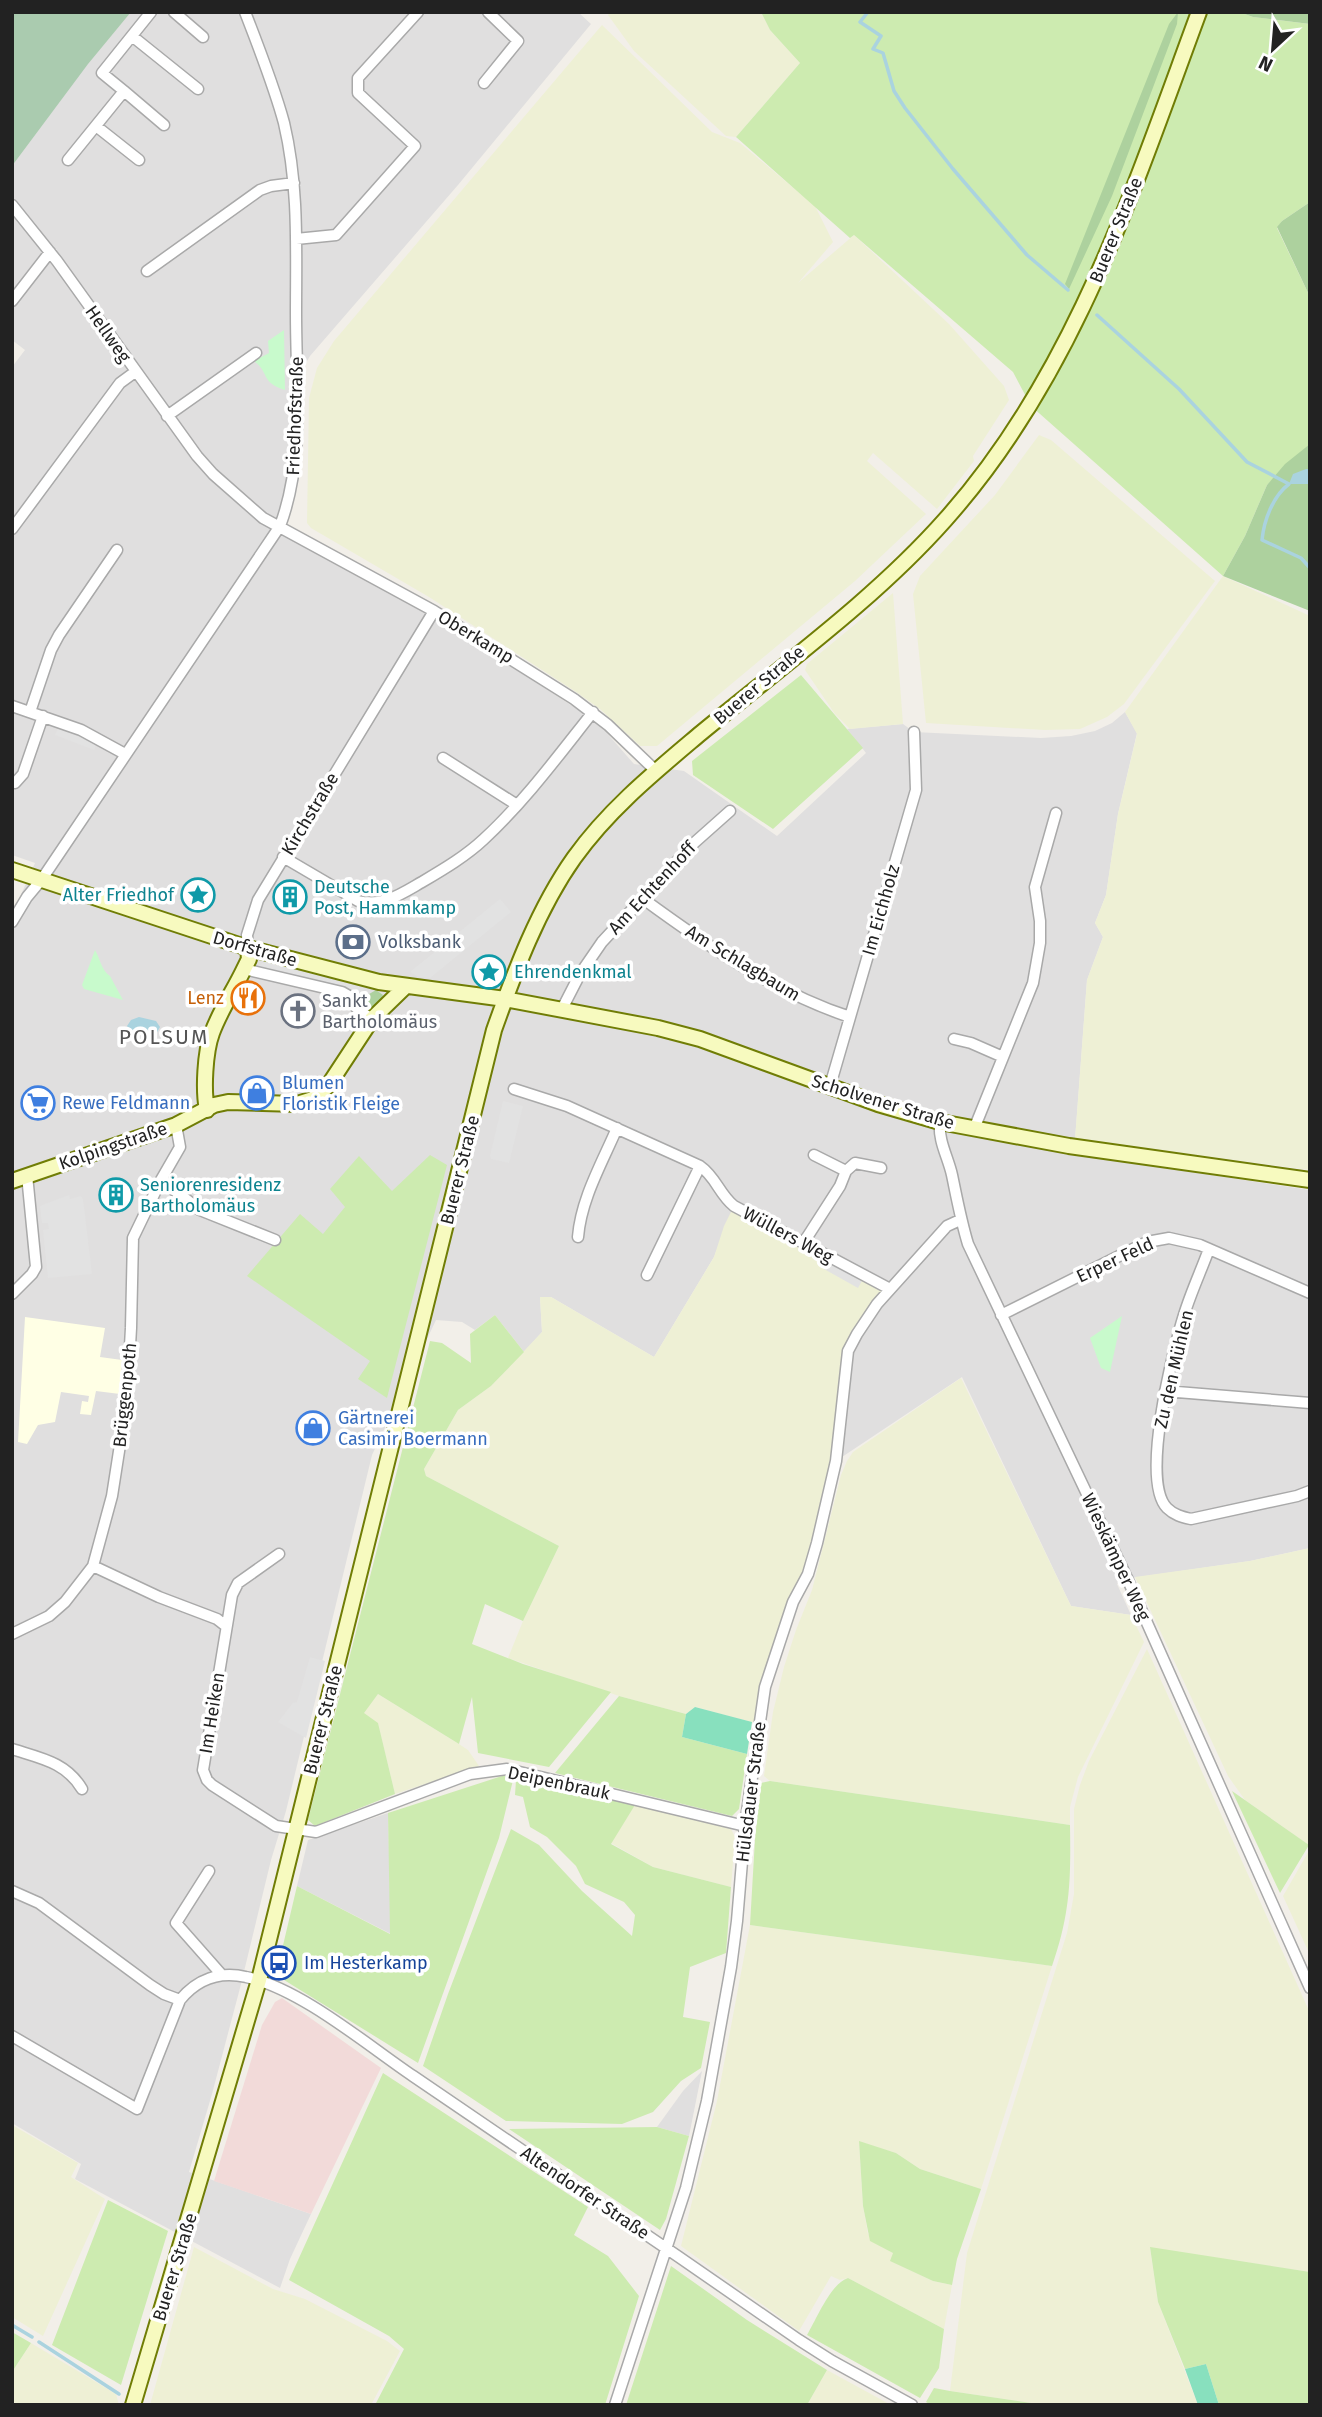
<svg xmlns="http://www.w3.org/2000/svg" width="1322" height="2417" viewBox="0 0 1322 2417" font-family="'Fira Sans',sans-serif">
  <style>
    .residential { fill: #e0dfdf }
    .commercial { fill: #f2dad9 }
    .education { fill: #ffffe5 }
    .farmland { fill: #eef0d5 }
    .grass { fill: #cdebb0 }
    .forest { fill: #add19e }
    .cemetery { fill: #aacbaf }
    .park { fill: #c8facc }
    .pitch { fill: #88e0be }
    .parking { fill: #e2e2e2 }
    .water { fill: #aad3df }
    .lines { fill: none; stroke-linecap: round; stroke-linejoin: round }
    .stream { stroke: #aad3df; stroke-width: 3.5 }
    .street-casing { stroke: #a9a9a9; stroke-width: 13 }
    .secondary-casing { stroke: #707d05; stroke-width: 18 }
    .street { stroke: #fff; stroke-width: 10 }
    .secondary { stroke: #f7fabf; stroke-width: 14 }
    .labels { text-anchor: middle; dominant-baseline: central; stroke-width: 7; stroke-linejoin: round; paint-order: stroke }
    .street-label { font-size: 18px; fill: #222; stroke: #fff }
    .culture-label { font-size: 18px; fill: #0d838f; stroke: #fff; text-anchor: start }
    .service-label { font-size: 18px; fill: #4e5e75; stroke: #fff; text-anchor: start }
    .food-label { font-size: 18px; fill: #c56008; stroke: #fff; text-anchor: end }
    .worship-label { font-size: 18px; fill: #5b616d; stroke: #fff; text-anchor: start }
    .shop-label { font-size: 18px; fill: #366cbe; stroke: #fff; text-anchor: start }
    .transit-label { font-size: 18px; fill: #164399; stroke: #fff; text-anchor: start }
    .quarter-label { font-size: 21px; letter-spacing: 2px; fill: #555; stroke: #fff }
  </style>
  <rect width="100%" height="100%" fill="#f2efe9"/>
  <!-- residential -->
  <path class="residential" d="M131 12H578L591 24 458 185 310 356 297 378 295 471 280 526 434 611 512 667 577 709 605 731 634 764 684 771 777 836 866 753 847 729 903 724 914 732 1041 738 1071 736 1095 731 1112 723 1125 712 1137 733 1118 814 1106 895 1095 923 1103 937 1087 980 1074 1154 1310 1190V1548L1250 1561 1132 1578 1117 1584 1131 1615 1071 1606 962 1377 836 1461 734 1206 714 1257 654 1357 551 1297H540L542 1332 524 1352 495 1315 475 1330 462 1322 436 1320 372 1455 286 1811 271 1860 240 1988 212 2094 189 2172 311 2214 290 2259 280 2288 75 2179 81 2164 12 2123V915L35 863 12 855V367L25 350 12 340V166L88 63Z
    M388 1813 391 1934 297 1886 308 1840Z
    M702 2071 689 2136 657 2127 683 2091Z"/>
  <!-- commercial -->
  <path class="commercial" d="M282 1998 381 2068 311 2214 214 2181 262 2025 275 2002Z"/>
  <!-- education -->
  <path class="education" d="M25 1317 105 1328 100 1357 122 1360 120 1394 96 1391 91 1415 80 1414 82 1401 88 1402 89 1396 61 1392 55 1422 38 1425 27 1444 18 1442Z"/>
  <!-- farmland -->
  <path class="farmland" d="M610 12H761L770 30 800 63 736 137 726 136 634 51 608 15Z
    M602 25 712 132 740 143 815 206 833 242 798 283 854 235 949 324 1004 386 1009 400 973 456 974 461 937 509 873 453 867 461 926 514 855 581 657 746H640L600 709 576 692 429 597 311 528 307 523 309 398 317 368 334 341Z
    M1039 435 1051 440 1215 581 1124 704 1107 717 1080 729 1045 730 926 723 913 594 920 576 995 495Z
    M1223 576 1310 616V1170L1075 1139 1087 980 1103 937 1095 923 1106 895 1118 814 1137 734 1125 712Z
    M893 593 903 724 850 729 835 714 805 670 807 664Z
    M734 1206 890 1289 857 1334 842 1399 817 1543 793 1602 759 1724 695 1707 686 1714 619 1696 508 1658 523 1621 559 1546 426 1476 424 1469 458 1410 491 1386 542 1332 540 1297H551L654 1357 714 1257 724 1226Z
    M961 1378 1071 1606 1131 1615 1144 1642 1078 1777 1070 1807V1825L770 1781 764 1776 773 1712 784 1667 796 1630 812 1590 841 1475 847 1461 853 1452Z
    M1310 1548V1846L1245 1800 1228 1776 1135 1577 1250 1561Z
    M1147 1649 1310 2013V2272L1150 2248 1158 2302 1198 2405H1045L950 2391 967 2253 1067 1933 1074 1894V1809L1080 1785 1089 1761Z
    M378 1694 459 1744 468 1750 479 1766 395 1794 378 1724 363 1713Z
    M635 1805 731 1829 735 1837 731 1887 653 1867 611 1843Z
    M1310 1849V1955L1283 1896Z
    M750 1925 1052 1966 981 2189 920 2169 896 2153 859 2142 863 2206 868 2234 893 2253 891 2261 933 2281 952 2285 944 2329 848 2278 840 2280 831 2276 799 2331 681 2246 717 2101Z
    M12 2125 78 2163 71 2177 105 2199 43 2336 12 2317Z
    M194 2247 273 2289 305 2299 387 2341 400 2351 371 2405H150Z
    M31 2343 116 2394 119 2405H12V2372Z
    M827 2370 891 2405H807Z"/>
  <!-- grass -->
  <path class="grass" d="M761 12H1239L1253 17 1310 24V202L1282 221 1277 228 1310 297V444L1267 485 1245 536 1223 576 1031 406 1013 372 854 235 850 238 736 137 800 63 770 30Z
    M801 675 863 748 773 829 693 775 692 761Z
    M430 1155 447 1165 387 1398 358 1379 370 1361 247 1276 300 1214 323 1234 345 1207 330 1189 359 1156 392 1191Z
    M495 1315 524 1352 491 1386 458 1410 424 1469 426 1476 559 1546 523 1621 485 1604 472 1644 523 1664 611 1692 549 1767 478 1753 472 1697 459 1744 378 1694 364 1713 378 1723 395 1794 315 1826 308 1820 430 1341 442 1343 471 1363 470 1334Z
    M619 1696 686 1714 682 1737 747 1754 739 1809 732 1816 555 1773Z
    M502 1776H514L499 1838 418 2063 276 1975 297 1886 390 1934 388 1813Z
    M516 1780 635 1805 611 1844 653 1867 731 1887 726 1953 690 1967 683 2017 710 2022 701 2068 681 2081 653 2112 622 2124 506 2121 423 2066 448 1994 511 1829 539 1845 582 1891 632 1936 635 1915 624 1902 585 1884 576 1866 547 1837 530 1827 523 1797 515 1795Z
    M770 1781 1070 1825C1071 1881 1070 1914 1052 1966L750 1925 755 1839 761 1783Z
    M1232 1791 1309 1845 1280 1893Z
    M383 2073 588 2207 574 2235 608 2256 639 2296 605 2405H375L404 2349 389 2336 289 2280Z
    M657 2127 689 2136 666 2219 660 2230 509 2129Z
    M859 2141 896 2153 920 2169 981 2189 957 2259 952 2285 933 2281 890 2261 893 2253 870 2241 863 2206Z
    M108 2200 168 2231 121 2385 52 2345Z
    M1150 2247 1310 2272V2405H1219L1206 2364 1185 2369 1158 2302Z
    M671 2266 747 2320 827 2370 807 2405H626Z
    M848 2278 944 2329 939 2368 920 2398 807 2335C816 2320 831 2283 848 2278Z
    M12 2332 31 2343 12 2372Z
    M934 2388 950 2391 1045 2405H931L926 2402Z"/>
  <!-- forest -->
  <path class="forest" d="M1178 12 1177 24 1112 196 1069 289 1065 284 1169 24Z
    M1239 12H1310V24L1253 17Z
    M1310 202V297L1277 227 1282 221Z
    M1310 444V611L1223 576 1245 536 1267 485 1285 464Z
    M376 990 383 995C381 1003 374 1011 365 1009L362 1006 364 997Z"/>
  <!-- cemetery -->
  <path class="cemetery" d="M12 12H131L88 64 12 166Z"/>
  <!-- park -->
  <path class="park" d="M284 330 285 390C260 382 270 373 254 361L269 353 268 341Z
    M95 950C100 958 101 970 110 976L123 1000 84 989 82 985Z
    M1122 1316 1110 1372 1101 1368 1090 1338Z"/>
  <!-- pitch -->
  <path class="pitch" d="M695 1707 752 1722 747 1754 682 1737 686 1714Z
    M1206 2364 1219 2405H1198L1185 2369Z"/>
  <!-- parking -->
  <path class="parking" d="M59 727 97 742 94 750 55 735Z
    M500 899 511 912 430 978 419 977 410 972Z
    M264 962 368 987 357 994 255 969Z
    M503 1101 523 1106 509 1163 491 1159 490 1156Z
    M69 1195 70 1199 81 1196 83 1199 92 1274 48 1278 43 1230 49 1229 48 1223H42L40 1206Z
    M828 1261 863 1279 858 1288 824 1269Z
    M310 1657 325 1661 306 1738 278 1722 293 1703 297 1702Z"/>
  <!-- water -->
  <path class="water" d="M1306 469H1310V484H1289L1293 474Z
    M139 1017 156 1021 160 1027 156 1034 149 1037 143 1034H132L127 1026 131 1020Z"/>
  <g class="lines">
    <!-- stream -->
    <path class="stream" d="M868 12 860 22 881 36 873 49 883 53 894 91 905 108 953 169 1027 255 1068 290
      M1097 315 1179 389 1247 462 1289 484C1273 496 1264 520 1262 540L1301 558 1310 568
      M12 2325 32 2337
      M39 2342 119 2394"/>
    <defs>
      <path id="street" d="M174 12 203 37
        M132 36 198 89
        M484 83 518 41 488 12
        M124 91 164 125
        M96 126 139 160
        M68 160 124 91 102 73 151 12
        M12 205 57 261 197 456 213 474 263 518 434 611 574 699 608 725 656 771
        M296 239 336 235 415 146 358 93V78L418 12
        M147 271 260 190 271 186 294 183
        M12 301 50 252
        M167 416 256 353
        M12 529 120 383 135 372
        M12 706 81 730 125 754
        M30 712 51 650 59 635 117 550
        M443 758 517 805
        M15 783 23 774 43 716
        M283 857 358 901C383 907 401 894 422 882 444 869 466 856 484 839 525 801 558 756 593 712
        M642 898C706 945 774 992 850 1017
        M12 922 27 897 42 879 280 526C305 459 296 385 296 314 296 250 299 186 284 123 274 86 259 48 245 12
        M248 948 247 935 258 900 434 611
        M244 969 342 992 349 996C353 1008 362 1012 372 1019
        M562 1009 580 974 602 942 694 843 730 811
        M954 1039 971 1043 1003 1057
        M830 1086 916 790 914 732
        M514 1089 567 1106 700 1166C716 1177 719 1194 734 1206L890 1289
        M940 1122C938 1141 948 1157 952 1175 957 1199 961 1221 968 1244L1127 1578 1310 1988
        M974 1129 1033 983 1040 943V921L1035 887 1056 813
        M814 1155 846 1171
        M161 1180 200 1210 275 1240
        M578 1237C581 1199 602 1163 617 1128
        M804 1242 840 1186 846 1171 855 1163 881 1168
        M1209 1249C1201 1271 1191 1292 1184 1315 1173 1350 1140 1481 1167 1508 1174 1515 1182 1517 1191 1519L1297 1496 1310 1491
        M647 1275 700 1166
        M12 1294 32 1274 36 1267 27 1175
        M1001 1315 1147 1242 1169 1238 1200 1245 1310 1293
        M1165 1391 1310 1403
        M279 1554 238 1583 232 1595 203 1770 207 1780 212 1785 276 1826 316 1832 470 1774 507 1769 745 1826
        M93 1566 159 1597 217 1619 226 1626
        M12 1634 49 1616 65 1602 93 1566 112 1496 127 1400 131 1328 133 1238 161 1180 180 1147 176 1125
        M12 1749C40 1758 66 1762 82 1789
        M209 1871 176 1923 221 1974
        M12 1891 39 1903 150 1985 164 1994 180 2000
        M12 2036 137 2109 180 2000C197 1979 220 1971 246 1977 300 1988 367 2045 413 2076 542 2163 671 2251 799 2340L832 2361 912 2405
        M615 2405 686 2188 707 2101 731 1967 737 1921 745 1826 765 1687 793 1602 808 1574 817 1543 836 1461 848 1351 857 1334 877 1304 947 1226 960 1220"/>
      <path id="secondary" d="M12 870 248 948 379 982 505 999 658 1028 700 1039 878 1104 940 1122 1069 1146 1310 1180
        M207 1110C203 1090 205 1052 212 1033 220 1011 234 990 244 969L249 959 248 948
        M12 1181 176 1125 214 1105 228 1102 297 1104 313 1099 328 1086 372 1019 406 986
        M133 2405 259 1980 494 1030C515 971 538 909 574 858 609 809 656 771 701 733 782 666 875 599 945 520 1074 376 1133 190 1199 12"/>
    </defs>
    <!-- street casing -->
    <use href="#street" class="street-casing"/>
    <!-- secondary casing -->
    <use href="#secondary" class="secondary-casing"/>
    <!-- street -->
    <use href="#street" class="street"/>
    <!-- secondary -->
    <use href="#secondary" class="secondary"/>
  </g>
  <!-- icons -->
  <defs>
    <symbol id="sight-ring" viewBox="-11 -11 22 22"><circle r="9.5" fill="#fff" stroke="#0f9aa8" stroke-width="1.5"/><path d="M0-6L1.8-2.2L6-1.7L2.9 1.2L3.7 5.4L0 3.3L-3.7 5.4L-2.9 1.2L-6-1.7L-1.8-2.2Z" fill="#0f9aa8"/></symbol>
    <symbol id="building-ring" viewBox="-11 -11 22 22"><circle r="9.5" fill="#fff" stroke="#0f9aa8" stroke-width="1.5"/><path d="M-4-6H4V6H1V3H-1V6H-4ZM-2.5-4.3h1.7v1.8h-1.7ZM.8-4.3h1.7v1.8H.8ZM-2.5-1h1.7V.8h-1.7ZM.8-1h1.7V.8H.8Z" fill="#0f9aa8"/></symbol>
    <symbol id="bank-ring" viewBox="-11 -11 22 22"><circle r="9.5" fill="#fff" stroke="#5c6f8a" stroke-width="1.5"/><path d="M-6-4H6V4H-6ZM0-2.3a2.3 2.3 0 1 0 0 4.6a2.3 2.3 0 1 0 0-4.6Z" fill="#5c6f8a"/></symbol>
    <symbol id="restaurant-ring" viewBox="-11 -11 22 22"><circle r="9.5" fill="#fff" stroke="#e8710a" stroke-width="1.5"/><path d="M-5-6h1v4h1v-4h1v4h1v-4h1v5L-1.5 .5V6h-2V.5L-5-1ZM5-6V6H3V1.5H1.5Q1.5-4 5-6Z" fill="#e8710a"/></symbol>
    <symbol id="church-ring" viewBox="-11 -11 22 22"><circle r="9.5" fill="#fff" stroke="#6b7280" stroke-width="1.5"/><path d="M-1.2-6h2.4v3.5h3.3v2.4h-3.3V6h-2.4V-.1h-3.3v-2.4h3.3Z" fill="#6b7280"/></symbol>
    <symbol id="shop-ring" viewBox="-11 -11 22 22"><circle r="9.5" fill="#fff" stroke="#3f7fe0" stroke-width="1.5"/><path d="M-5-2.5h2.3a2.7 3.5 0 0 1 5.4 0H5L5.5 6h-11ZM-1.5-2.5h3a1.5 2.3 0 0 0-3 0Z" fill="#3f7fe0"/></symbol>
    <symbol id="supermarket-ring" viewBox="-11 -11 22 22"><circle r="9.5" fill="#fff" stroke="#3f7fe0" stroke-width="1.5"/><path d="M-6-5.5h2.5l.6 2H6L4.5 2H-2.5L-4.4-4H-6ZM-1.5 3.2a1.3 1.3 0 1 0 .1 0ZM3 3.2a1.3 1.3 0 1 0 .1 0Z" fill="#3f7fe0"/></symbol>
    <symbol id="bus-ring" viewBox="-11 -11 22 22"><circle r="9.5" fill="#fff" stroke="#1a4fb4" stroke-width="1.5"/><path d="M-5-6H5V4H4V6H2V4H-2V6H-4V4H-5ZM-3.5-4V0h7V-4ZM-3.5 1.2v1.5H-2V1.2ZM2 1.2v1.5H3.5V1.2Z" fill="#1a4fb4"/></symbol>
  </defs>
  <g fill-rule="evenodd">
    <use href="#sight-ring" x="179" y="876" width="38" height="38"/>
    <use href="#building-ring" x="271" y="878" width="38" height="38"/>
    <use href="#bank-ring" x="334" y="923" width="38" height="38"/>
    <use href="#sight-ring" x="470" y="953" width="38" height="38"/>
    <use href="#restaurant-ring" x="229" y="979" width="38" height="38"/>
    <use href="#church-ring" x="279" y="992" width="38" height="38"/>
    <use href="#shop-ring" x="238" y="1074" width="38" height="38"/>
    <use href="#supermarket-ring" x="19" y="1084" width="38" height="38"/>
    <use href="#building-ring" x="97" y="1176" width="38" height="38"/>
    <use href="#shop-ring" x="294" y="1409" width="38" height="38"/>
    <use href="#bus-ring" x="260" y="1944" width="38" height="38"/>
  </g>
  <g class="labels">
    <!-- street labels -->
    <g class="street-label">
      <text transform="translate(1116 230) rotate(-68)">Buerer Straße</text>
      <text transform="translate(108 334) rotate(55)">Hellweg</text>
      <text transform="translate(295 416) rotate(-88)">Friedhofstraße</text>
      <text transform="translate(476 637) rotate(31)">Oberkamp</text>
      <text transform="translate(759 685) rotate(-40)">Buerer Straße</text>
      <text transform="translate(310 814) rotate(-59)">Kirchstraße</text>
      <text transform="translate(652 888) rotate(-47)">Am Echtenhoff</text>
      <text transform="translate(881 910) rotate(-74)">Im Eichholz</text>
      <text transform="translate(255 949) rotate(16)">Dorfstraße</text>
      <text transform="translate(743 963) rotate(31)">Am Schlagbaum</text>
      <text transform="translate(883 1102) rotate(17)">Scholvener Straße</text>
      <text transform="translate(113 1146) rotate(-19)">Kolpingstraße</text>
      <text transform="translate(460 1170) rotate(-76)">Buerer Straße</text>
      <text transform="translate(788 1235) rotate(28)">Wüllers Weg</text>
      <text transform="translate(1115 1260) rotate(-25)">Erper Feld</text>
      <text transform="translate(1174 1369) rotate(-77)">Zu den Mühlen</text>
      <text transform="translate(125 1395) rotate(-84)">Brüggenpoth</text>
      <text transform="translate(1116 1557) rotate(65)">Wieskämper Weg</text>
      <text transform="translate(212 1713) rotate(-81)">Im Heiken</text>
      <text transform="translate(323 1720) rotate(-76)">Buerer Straße</text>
      <text transform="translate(559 1783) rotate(12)">Deipenbrauk</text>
      <text transform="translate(751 1792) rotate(-83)">Hülsdauer Straße</text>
      <text transform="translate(585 2193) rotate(34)">Altendorfer Straße</text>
      <text transform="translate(175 2267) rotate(-73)">Buerer Straße</text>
    </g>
    <!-- culture labels -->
    <g class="culture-label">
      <text x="314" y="887">Deutsche<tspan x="314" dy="21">Post, Hammkamp</tspan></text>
      <text x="174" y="895" text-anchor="end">Alter Friedhof</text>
      <text x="514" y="972">Ehrendenkmal</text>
      <text x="140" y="1185">Seniorenresidenz<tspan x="140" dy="21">Bartholomäus</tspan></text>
    </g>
    <!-- service labels -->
    <g class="service-label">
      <text x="378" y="942">Volksbank</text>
    </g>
    <!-- food labels -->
    <g class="food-label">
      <text x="224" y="998">Lenz</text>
    </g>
    <!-- worship labels -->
    <g class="worship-label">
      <text x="322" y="1001">Sankt<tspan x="322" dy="21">Bartholomäus</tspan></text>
    </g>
    <!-- shop labels -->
    <g class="shop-label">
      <text x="282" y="1083">Blumen<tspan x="282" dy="21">Floristik Fleige</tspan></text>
      <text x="62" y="1103">Rewe Feldmann</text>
      <text x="338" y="1418">Gärtnerei<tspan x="338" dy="21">Casimir Boermann</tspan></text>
    </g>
    <!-- transit labels -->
    <g class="transit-label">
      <text x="304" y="1963">Im Hesterkamp</text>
    </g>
    <!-- quarter labels -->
    <g class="quarter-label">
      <text x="164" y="1037">POLSUM</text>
    </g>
  </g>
  <!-- border -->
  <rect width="1322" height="2417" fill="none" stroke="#222222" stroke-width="28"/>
  <!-- north arrow -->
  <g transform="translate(1273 49) rotate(206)" stroke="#ffffff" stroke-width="5" paint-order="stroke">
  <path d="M0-5L12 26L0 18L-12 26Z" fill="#222222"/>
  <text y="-10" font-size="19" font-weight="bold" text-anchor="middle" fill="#222222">N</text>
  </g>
</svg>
